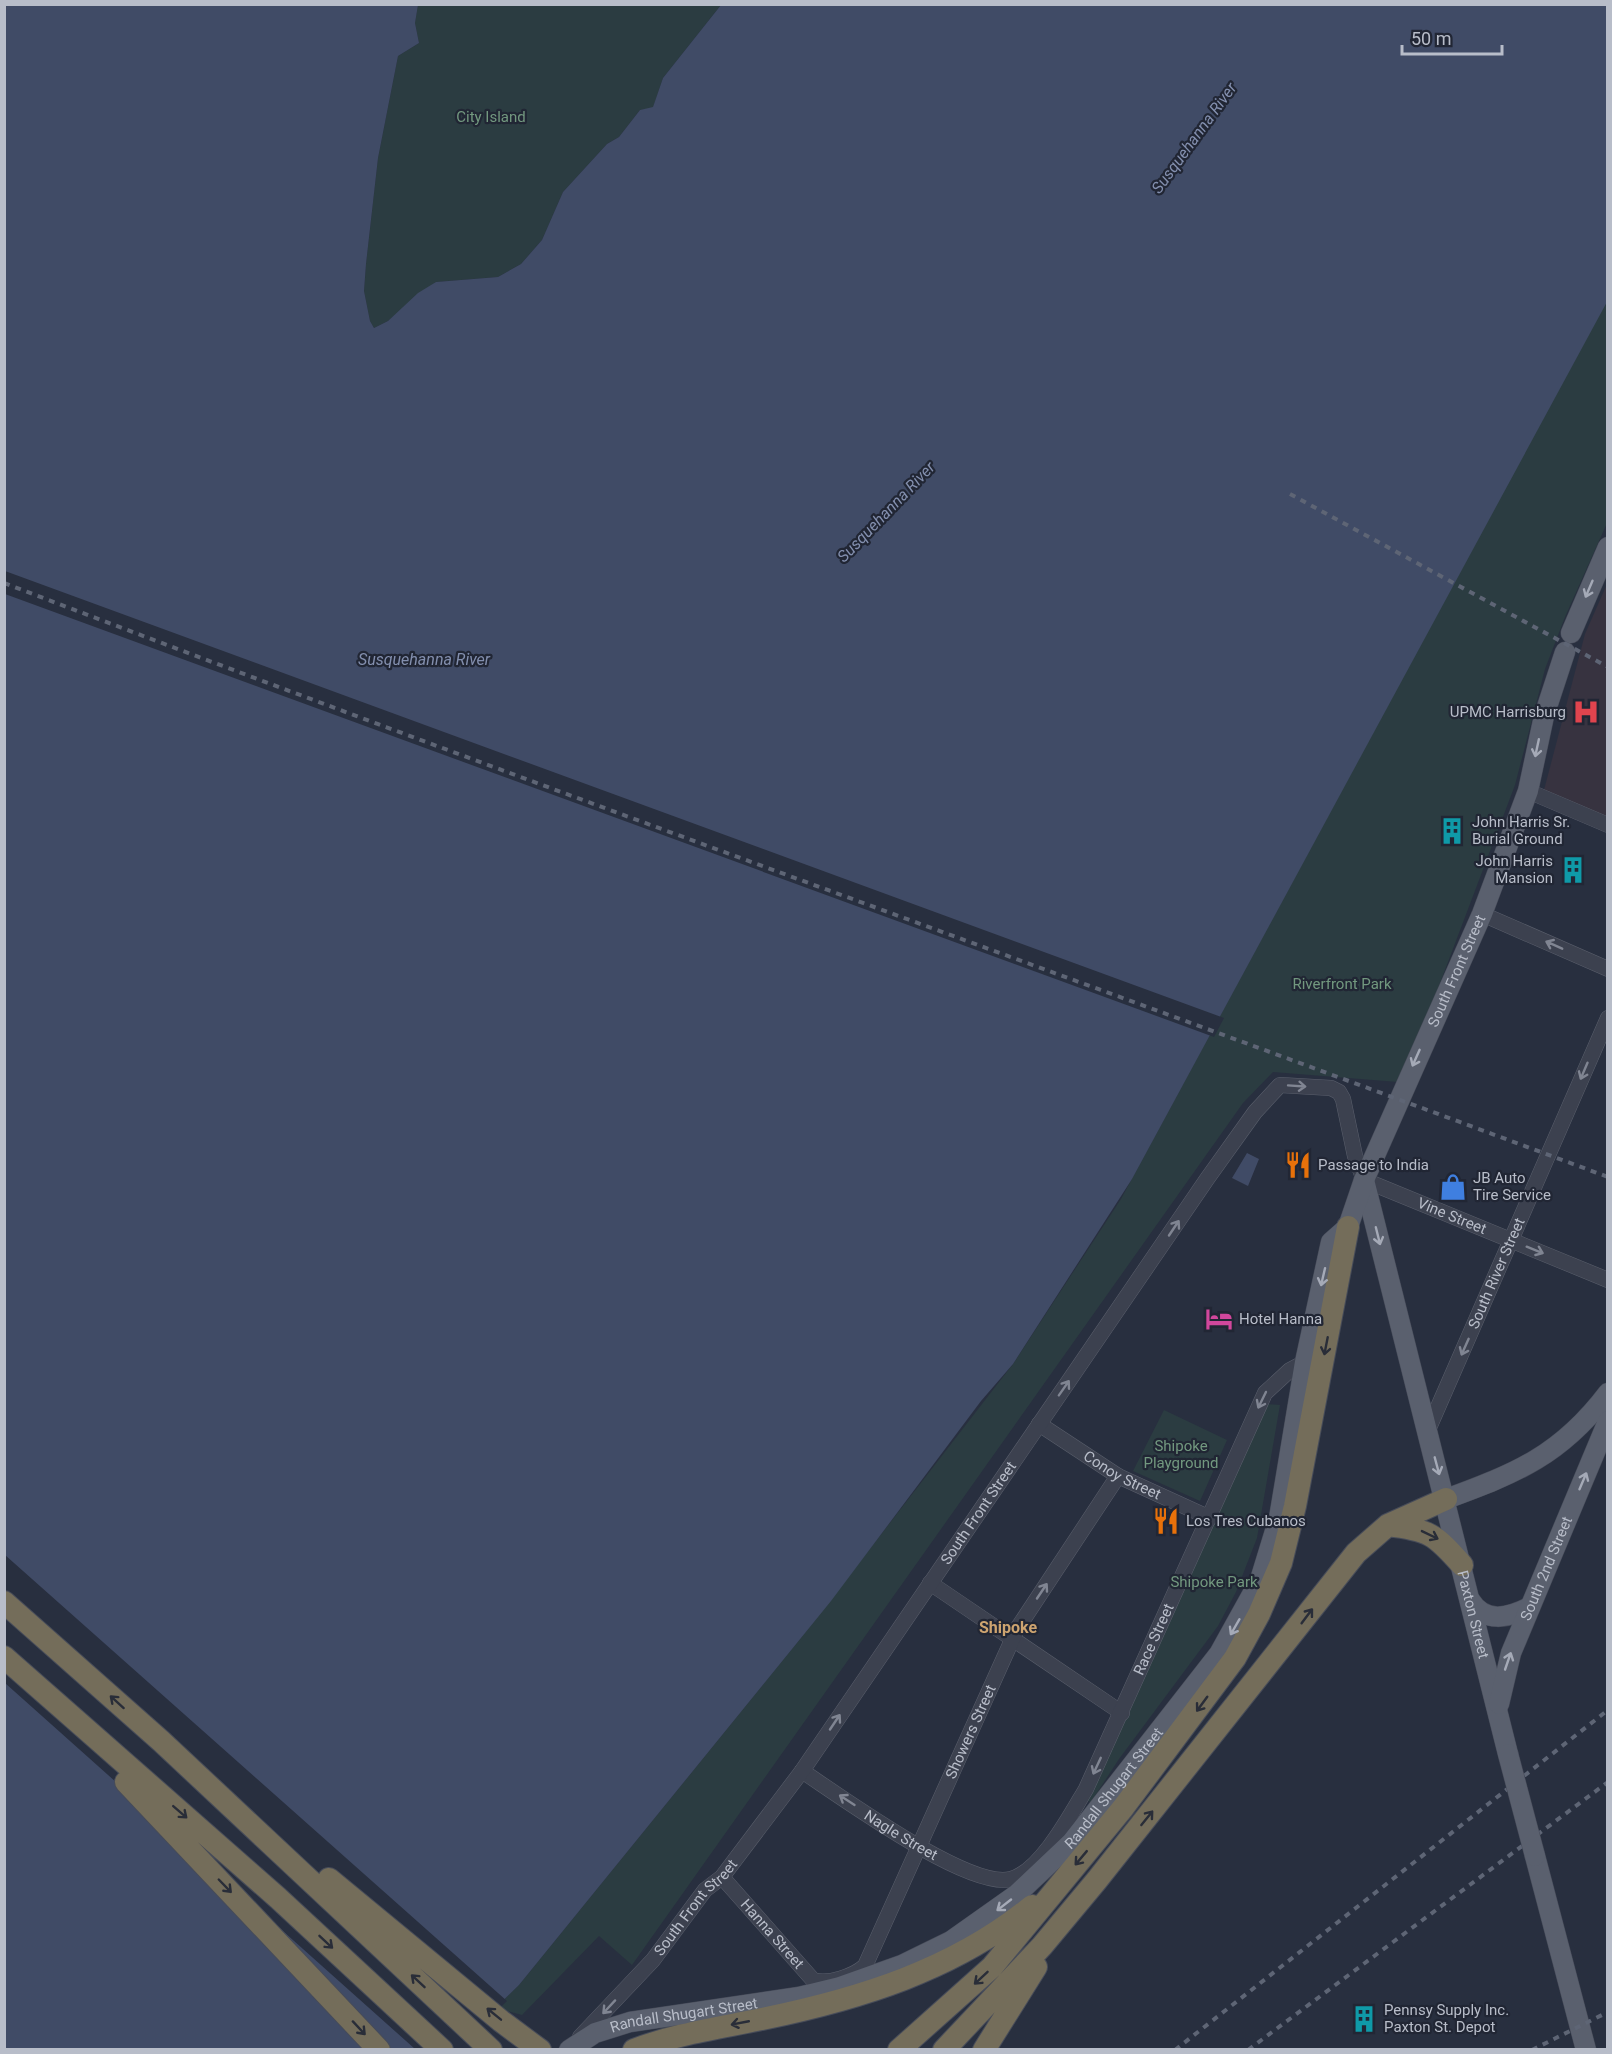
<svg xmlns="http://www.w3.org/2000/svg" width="1612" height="2054" viewBox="0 0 1612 2054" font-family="Roboto,sans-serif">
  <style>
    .medical { fill: #373340 }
    .green { fill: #2b3c41 }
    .water { fill: #404b66 }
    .pier { fill: #282f3f }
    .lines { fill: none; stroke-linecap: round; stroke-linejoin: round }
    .minor-casing { stroke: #5a5f6c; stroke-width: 16 }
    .major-casing { stroke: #454a58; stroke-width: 21 }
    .highway-casing { stroke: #474c59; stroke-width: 24 }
    .minor { stroke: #3c414f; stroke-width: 15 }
    .major { stroke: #5a606e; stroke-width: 20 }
    .highway { stroke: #746d5a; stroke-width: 22 }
    .rail { stroke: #5e6575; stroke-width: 4; stroke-dasharray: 6 6; stroke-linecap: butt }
    .major-bridge-casing { stroke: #454a58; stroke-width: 21; stroke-linecap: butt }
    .major-bridge { stroke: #5a606e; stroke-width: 20 }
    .oneway { stroke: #a5aab7 }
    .oneway2 { stroke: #808592 }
    .oneway3 { stroke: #292d38 }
    .labels { text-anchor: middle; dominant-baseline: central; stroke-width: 4.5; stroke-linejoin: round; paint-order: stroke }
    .park-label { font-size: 15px; fill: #72987f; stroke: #212634 }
    .poi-label { font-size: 15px; fill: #b8bdc9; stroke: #212634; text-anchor: start }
    .street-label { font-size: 15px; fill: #b8bdc9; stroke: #212634 }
    .water-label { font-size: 16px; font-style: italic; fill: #838fae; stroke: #212634 }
    .neighbourhood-label { font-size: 16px; font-weight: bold; fill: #cda470; stroke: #212634 }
  </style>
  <rect width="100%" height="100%" fill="#282f3f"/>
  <!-- medical -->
  <path class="medical" d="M1607 584V817L1544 790 1585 634Z"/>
  <!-- green -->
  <path class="green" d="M418 5H721L663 78 653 108 640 110 619 137 607 144 563 192 542 240 521 264 498 277 436 282 388 321 374 328 370 321 364 291 366 264 378 158 398 56 419 43 415 23Z
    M1607 300V523L1565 617 1545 669 1515 785 1437 991 1398 1082 1273 1072 1243 1103 632 1965 599 1936 522 2015 495 2008 519 1985 800 1639 1013 1364 1121 1199Z
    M1267 1404 1280 1405 1257 1538 1236 1592 1218 1626 1119 1759 1091 1802 1083 1800 1131 1707Z
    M1164 1410 1227 1440 1200 1501 1133 1471Z"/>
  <!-- water -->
  <path class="water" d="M5 5H418L415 23 419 43 398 56 378 158 366 264 364 291 370 321 374 328 388 321 418 293 436 282 498 277 521 264 542 240 563 192 607 144 619 137 640 110 653 107 663 78 721 5H1607L1608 300 1132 1179 1013 1364 981 1401 831 1601 519 1985 453 2049 5 2050Z
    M1247 1153 1259 1159 1248 1186 1232 1178Z"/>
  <!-- pier -->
  <path class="pier" d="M5 571 1224 1018 1214 1037 5 594Z
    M5 1555 507 2001 457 2050 415 2049 5 1683Z"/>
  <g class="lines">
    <defs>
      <g id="minor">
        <path d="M1528 791 1608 825"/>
        <path d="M1482 914 1608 969"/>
        <path id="s1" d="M1039 1424 1118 1476 1210 1518"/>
        <path id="s2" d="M1428 1430 1608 1018"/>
        <path d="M930 1583 1122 1713"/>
        <path id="s3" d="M802 1771C840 1796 969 1890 1011 1879 1041 1871 1071 1814 1086 1789L1265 1393 1290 1370 1305 1362"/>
        <path id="s4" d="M722 1877 813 1980C828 1985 854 1976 865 1966L1017 1629 1118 1476"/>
        <path id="s5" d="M580 2037 653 1960 705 1890 722 1877 802 1771 1207 1179 1255 1112 1280 1085 1331 1088 1339 1092 1343 1099 1355 1156 1364 1180 1608 1280"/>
      </g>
      <g id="major">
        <path d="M1571 633 1608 547"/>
        <path id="s6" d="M1364 1180 1508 1754"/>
        <path d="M1446 1499C1517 1473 1561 1455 1608 1393"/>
        <path d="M1470 1600C1485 1624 1508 1618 1530 1607"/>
        <path id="s7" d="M1499 1704 1511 1653 1608 1421"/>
        <path d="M1535 1856 1586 2050"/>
        <path id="s8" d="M569 2050 595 2033 630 2022 799 1997 840 1987 902 1965 951 1941 1016 1895 1072 1842 1219 1654 1260 1580 1279 1518 1305 1362 1331 1242 1348 1227 1364 1180 1482 914 1528 791 1544 716 1565 652"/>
      </g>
      <path id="highway" d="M1388 1525C1429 1530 1435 1534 1462 1565
        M4 1602 161 1741 491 2050
        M4 1657 278 1898 442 2050
        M126 1782 379 2050
        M329 1879 501 2021 540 2050
        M634 2050C675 2034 719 2028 762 2019 859 1999 954 1970 1032 1906
        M899 2050 992 1967 1123 1808 1235 1658 1259 1614 1281 1563 1295 1506 1348 1227
        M944 2050 1042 1946 1097 1880 1356 1553 1388 1525 1446 1499
        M984 2050 1036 1967"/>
    </defs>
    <!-- minor casing -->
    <use href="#minor" class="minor-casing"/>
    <!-- major casing -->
    <use href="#major" class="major-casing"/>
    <!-- highway casing -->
    <use href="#highway" class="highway-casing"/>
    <!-- minor -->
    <use href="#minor" class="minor"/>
    <!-- major -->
    <use href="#major" class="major"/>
    <!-- highway -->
    <use href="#highway" class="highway"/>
    <!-- rail -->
    <path class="rail" d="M1290 494 1608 667
      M4 583C537 787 1074 978 1608 1177
      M1175 2050 1608 1710
      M1248 2050 1608 1782
      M1532 2050 1608 2012"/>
    <defs>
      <path id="major-bridge" d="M1508 1754 1535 1856"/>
    </defs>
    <!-- major-bridge casing -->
    <use href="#major-bridge" class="major-bridge-casing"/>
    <!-- major-bridge -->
    <use href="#major-bridge" class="major-bridge"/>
  </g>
  <!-- one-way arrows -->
  <defs><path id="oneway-shaft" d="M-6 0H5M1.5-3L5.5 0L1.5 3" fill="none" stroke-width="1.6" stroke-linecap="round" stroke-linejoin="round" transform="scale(1.5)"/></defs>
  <g class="oneway">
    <use href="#oneway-shaft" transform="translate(1589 589) rotate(113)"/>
    <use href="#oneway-shaft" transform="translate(1537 748) rotate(102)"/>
    <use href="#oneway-shaft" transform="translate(1416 1058) rotate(114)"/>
    <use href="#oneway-shaft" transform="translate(1378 1236) rotate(76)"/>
    <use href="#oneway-shaft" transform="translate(1323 1277) rotate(103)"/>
    <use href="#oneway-shaft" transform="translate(1437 1466) rotate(75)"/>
    <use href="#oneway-shaft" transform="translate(1583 1481) rotate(-67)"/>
    <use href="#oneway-shaft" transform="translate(1235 1627) rotate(120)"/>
    <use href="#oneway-shaft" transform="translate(1508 1661) rotate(-71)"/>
    <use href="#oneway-shaft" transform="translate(1004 1905) rotate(142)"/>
  </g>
  <g class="oneway2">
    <use href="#oneway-shaft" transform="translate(1554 945) rotate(-156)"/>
    <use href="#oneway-shaft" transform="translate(1584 1071) rotate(113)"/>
    <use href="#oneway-shaft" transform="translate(1297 1086) rotate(4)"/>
    <use href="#oneway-shaft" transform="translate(1174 1228) rotate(-56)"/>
    <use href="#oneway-shaft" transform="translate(1535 1250) rotate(22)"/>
    <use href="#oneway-shaft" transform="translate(1465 1347) rotate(114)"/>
    <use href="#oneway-shaft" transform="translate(1064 1388) rotate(-55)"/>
    <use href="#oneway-shaft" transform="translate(1262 1400) rotate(116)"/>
    <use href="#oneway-shaft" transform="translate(1042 1591) rotate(-56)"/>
    <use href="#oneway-shaft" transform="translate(835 1722) rotate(-56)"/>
    <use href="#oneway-shaft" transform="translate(1097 1766) rotate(115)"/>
    <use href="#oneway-shaft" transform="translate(847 1800) rotate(-147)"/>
    <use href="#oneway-shaft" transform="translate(609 2007) rotate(133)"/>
  </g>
  <g class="oneway3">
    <use href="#oneway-shaft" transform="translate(1326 1346) rotate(101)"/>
    <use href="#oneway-shaft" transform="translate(1430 1535) rotate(26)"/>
    <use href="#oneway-shaft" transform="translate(1307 1616) rotate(-53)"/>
    <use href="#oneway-shaft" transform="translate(117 1702) rotate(-138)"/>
    <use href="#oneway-shaft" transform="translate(1202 1704) rotate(126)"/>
    <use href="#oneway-shaft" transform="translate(180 1812) rotate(41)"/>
    <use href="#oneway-shaft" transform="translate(1147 1818) rotate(-51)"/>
    <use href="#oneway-shaft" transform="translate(1081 1858) rotate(130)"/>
    <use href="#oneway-shaft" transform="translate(225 1886) rotate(46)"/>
    <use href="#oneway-shaft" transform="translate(326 1942) rotate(43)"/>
    <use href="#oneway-shaft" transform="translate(981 1978) rotate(137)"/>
    <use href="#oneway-shaft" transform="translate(418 1981) rotate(-137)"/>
    <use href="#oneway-shaft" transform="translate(494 2014) rotate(-141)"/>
    <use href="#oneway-shaft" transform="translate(740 2023) rotate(169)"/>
    <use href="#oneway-shaft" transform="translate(359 2028) rotate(47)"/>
  </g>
  <!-- icons -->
  <defs>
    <symbol id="hospital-bare" viewBox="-9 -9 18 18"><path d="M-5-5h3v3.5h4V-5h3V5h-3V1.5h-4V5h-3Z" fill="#e0444e" stroke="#212634" stroke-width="2.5" paint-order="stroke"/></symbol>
    <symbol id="building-bare" viewBox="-9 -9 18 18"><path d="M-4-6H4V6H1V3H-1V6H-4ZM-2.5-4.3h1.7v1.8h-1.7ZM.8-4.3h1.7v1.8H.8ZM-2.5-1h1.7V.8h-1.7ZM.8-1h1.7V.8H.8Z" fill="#0f9aa8" stroke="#212634" stroke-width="2.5" paint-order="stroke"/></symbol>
    <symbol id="restaurant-bare" viewBox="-9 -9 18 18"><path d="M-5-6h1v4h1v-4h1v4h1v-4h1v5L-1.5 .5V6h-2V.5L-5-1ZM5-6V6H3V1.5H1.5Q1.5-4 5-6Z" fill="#e8710a" stroke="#212634" stroke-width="2.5" paint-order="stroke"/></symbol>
    <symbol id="shop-bare" viewBox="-9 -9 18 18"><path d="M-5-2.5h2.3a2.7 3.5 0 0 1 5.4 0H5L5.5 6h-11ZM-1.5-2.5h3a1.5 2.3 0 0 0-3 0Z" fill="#3f7fe0" stroke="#212634" stroke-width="2.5" paint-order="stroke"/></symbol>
    <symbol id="hotel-bare" viewBox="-9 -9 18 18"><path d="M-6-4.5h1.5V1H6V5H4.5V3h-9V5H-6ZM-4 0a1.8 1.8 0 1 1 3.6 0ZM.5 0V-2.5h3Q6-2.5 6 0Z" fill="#d1479c" stroke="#212634" stroke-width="2.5" paint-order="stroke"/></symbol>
  </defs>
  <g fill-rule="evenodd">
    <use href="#hospital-bare" x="1567" y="693" width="38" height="38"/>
    <use href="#building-bare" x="1433" y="812" width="38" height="38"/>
    <use href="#building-bare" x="1554" y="851" width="38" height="38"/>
    <use href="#restaurant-bare" x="1279" y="1146" width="38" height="38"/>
    <use href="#shop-bare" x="1434" y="1168" width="38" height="38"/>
    <use href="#hotel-bare" x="1200" y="1300" width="38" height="38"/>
    <use href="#restaurant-bare" x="1147" y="1502" width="38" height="38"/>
    <use href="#building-bare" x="1345" y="2000" width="38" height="38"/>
  </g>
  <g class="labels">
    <!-- park labels -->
    <g class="park-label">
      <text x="491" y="117">City Island</text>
      <text x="1342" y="984">Riverfront Park</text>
      <text x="1181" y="1446">Shipoke<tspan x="1181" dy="17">Playground</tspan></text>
      <text x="1214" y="1582">Shipoke Park</text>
    </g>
    <!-- poi labels -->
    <g class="poi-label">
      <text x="1566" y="712" text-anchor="end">UPMC Harrisburg</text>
      <text x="1472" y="822">John Harris Sr.<tspan x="1472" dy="17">Burial Ground</tspan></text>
      <text x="1553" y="861" text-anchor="end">John Harris<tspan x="1553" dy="17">Mansion</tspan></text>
      <text x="1318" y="1165">Passage to India</text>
      <text x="1473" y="1178">JB Auto<tspan x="1473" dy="17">Tire Service</tspan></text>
      <text x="1239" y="1319">Hotel Hanna</text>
      <text x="1186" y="1521">Los Tres Cubanos</text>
      <text x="1384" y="2010">Pennsy Supply Inc.<tspan x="1384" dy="17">Paxton St. Depot</tspan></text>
    </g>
    <!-- street labels -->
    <g class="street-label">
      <text stroke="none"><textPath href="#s8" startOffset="1528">South Front Street</textPath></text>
      <text stroke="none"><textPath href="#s5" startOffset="1431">Vine Street</textPath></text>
      <text stroke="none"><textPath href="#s2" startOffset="171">South River Street</textPath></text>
      <text stroke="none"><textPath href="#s1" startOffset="98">Conoy Street</textPath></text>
      <text stroke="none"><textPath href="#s5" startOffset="660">South Front Street</textPath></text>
      <text stroke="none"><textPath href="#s7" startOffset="144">South 2nd Street</textPath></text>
      <text stroke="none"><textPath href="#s6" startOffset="448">Paxton Street</textPath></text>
      <text stroke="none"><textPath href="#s3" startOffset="522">Race Street</textPath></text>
      <text stroke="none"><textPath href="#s4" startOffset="450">Showers Street</textPath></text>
      <text stroke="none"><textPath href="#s8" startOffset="626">Randall Shugart Street</textPath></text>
      <text stroke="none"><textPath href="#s3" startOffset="118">Nagle Street</textPath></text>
      <text stroke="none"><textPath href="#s5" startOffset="174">South Front Street</textPath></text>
      <text stroke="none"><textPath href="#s4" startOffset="76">Hanna Street</textPath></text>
      <text stroke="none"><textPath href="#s8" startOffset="122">Randall Shugart Street</textPath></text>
    </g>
    <!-- water labels -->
    <g class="water-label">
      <text transform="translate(1194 138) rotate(-54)">Susquehanna River</text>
      <text transform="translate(886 512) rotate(-46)">Susquehanna River</text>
      <text x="424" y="659">Susquehanna River</text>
    </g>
    <!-- neighbourhood labels -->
    <g class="neighbourhood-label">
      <text x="1008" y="1627">Shipoke</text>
    </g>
  </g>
  <!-- border -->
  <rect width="1612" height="2054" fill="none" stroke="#b8bdc9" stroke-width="12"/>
  <!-- scale -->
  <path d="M1402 45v9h100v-9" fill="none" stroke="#b8bdc9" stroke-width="3"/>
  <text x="1411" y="45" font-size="18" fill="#b8bdc9" stroke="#212634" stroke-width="4.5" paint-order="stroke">50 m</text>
</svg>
